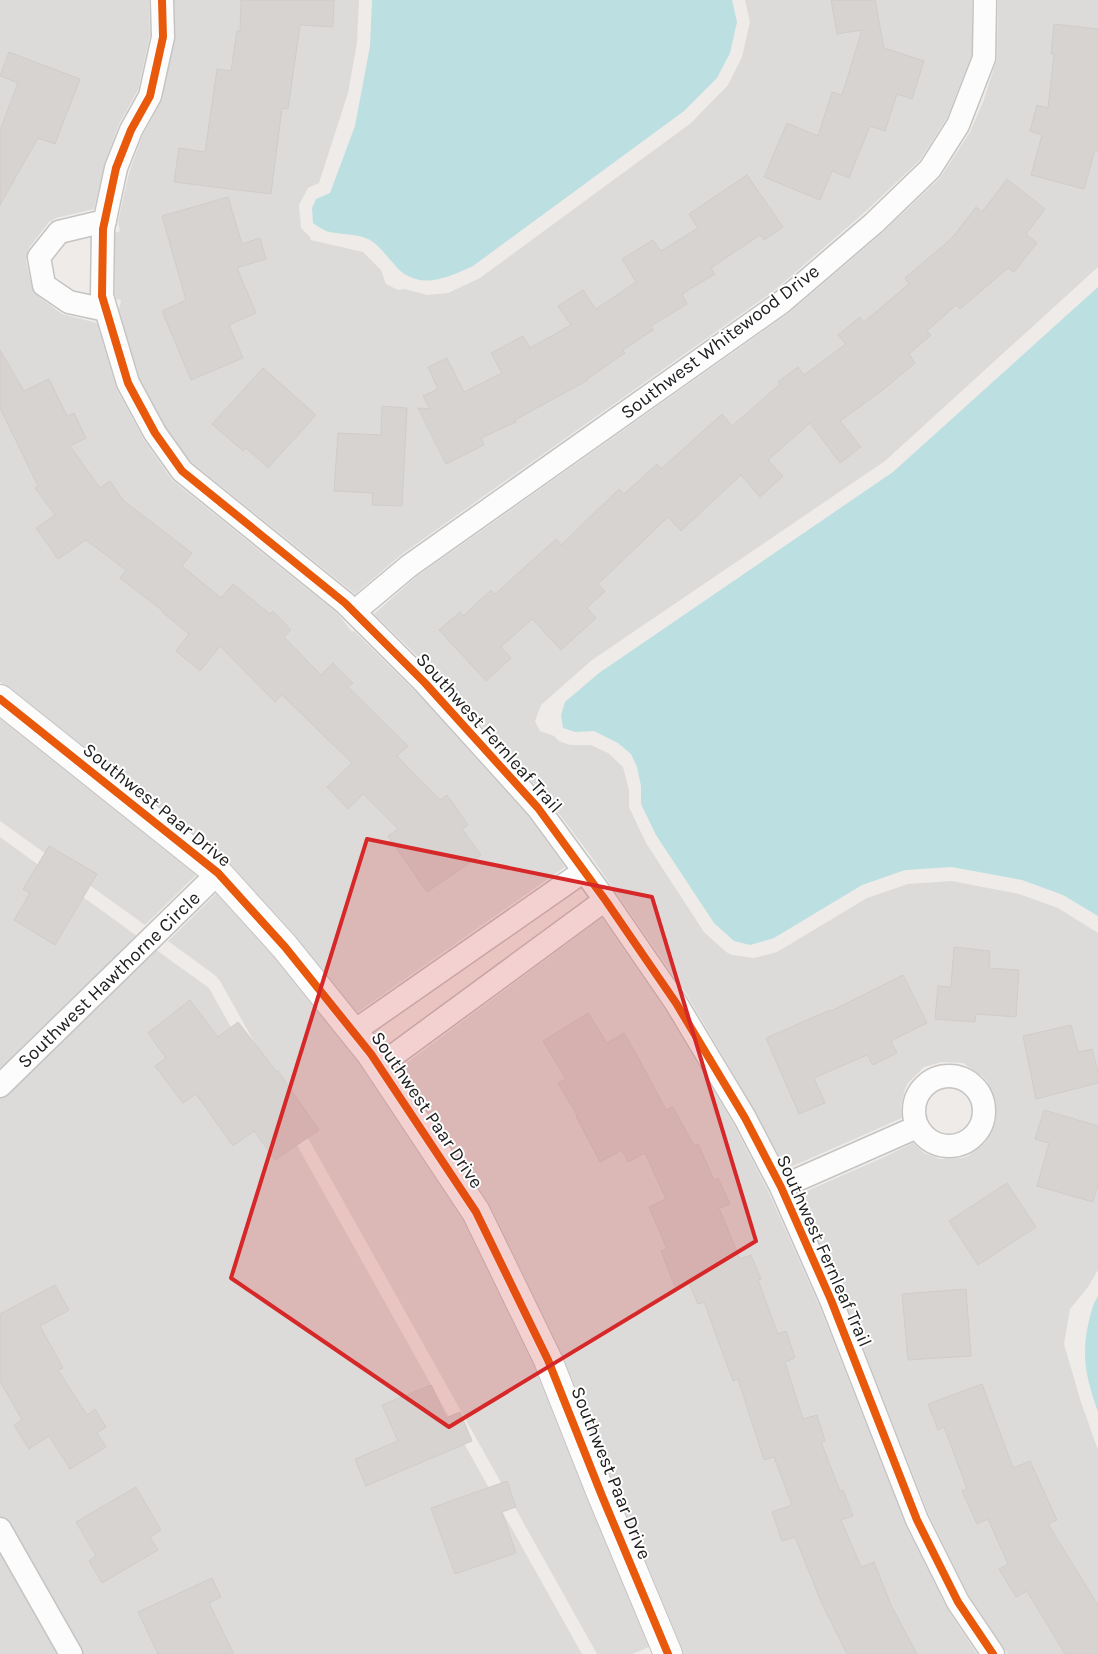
<svg xmlns="http://www.w3.org/2000/svg" width="1098" height="1654" viewBox="0 0 1098 1654" font-family="Karla,sans-serif">
  <style>
    .residential { fill: #dddbda }
    .water { fill: #bcdfe1 }
    .building { fill: #d6d3d1; stroke: #d1ccc9 }
    .lines { fill: none; stroke-linecap: round; stroke-linejoin: round }
    .minor-casing { stroke: #c5c4c3; stroke-width: 25 }
    .tertiary-casing { stroke: #c5c4c3; stroke-width: 30 }
    .minor { stroke: #fcfcfc; stroke-width: 22 }
    .tertiary { stroke: #fcfcfc; stroke-width: 28 }
    .cycleway-casing { stroke: #fff; stroke-width: 11 }
    .cycleway { stroke: #e8590c; stroke-width: 8 }
    .marked { fill: #d62828; fill-opacity: 0.2; stroke: #d62828; stroke-width: 4; stroke-linejoin: round }
    .labels { text-anchor: middle; dominant-baseline: central; stroke-width: 4; stroke-linejoin: round; paint-order: stroke }
    .street-label { font-size: 19px; fill: #202020; stroke: #fff }
  </style>
  <rect width="100%" height="100%" fill="#eeebe8"/>
  <!-- residential -->
  <path class="residential" d="M0 0H149L150 35 138 90 119 124 105 162 94 209 56 218 49 222 29 248 26 260 32 288 38 296 62 314 97 323 117 390 144 440 172 480 338 614 352 632 354 631 417 693 529 817 565 867 355 1014 294 938 218 854 216 856 0 682Z
    M174 0H359L357 43 348 93 319 183 308 188 299 205 301 228 310 237 311 240 363 252 381 270 386 284 398 290 405 289 427 295 448 293 480 278 691 123 728 85 742 57 750 22 745 0H972V54L947 118 920 160 866 211 775 290 402 554 355 594 190 461 165 426 139 377 119 310 121 300 116 299 115 294V233L120 231 118 221 129 173 142 137 162 100 175 37Z
    M998 0H1098V267L885 461 592 660 541 705 535 721 540 731 554 736 559 741 570 745H591L608 753 623 767 629 790V807L646 843 704 932 726 952 732 955 754 958 777 952 867 898 908 884 952 881 1019 894 1058 908 1098 933V1270L1088 1287 1070 1309 1064 1344 1081 1402 1098 1450V1654H1008L968 1594 929 1515 842 1294 798 1195 882 1158 913 1143 924 1153 940 1159 962 1158 968 1156 986 1142 996 1120V1103L987 1081 982 1076 963 1063 941 1062 924 1067 908 1083 905 1089 901 1106 902 1118 786 1169 755 1111 687 995 588 852 547 798 435 673 374 614 416 577 789 313 881 234 940 178 970 132 983 102 997 59Z
    M0 716 197 874 145 925 0 821Z
    M0 837 209 988 582 1654H0Z
    M217 893 276 957 343 1040 349 1051 351 1050 361 1062 465 1220 537 1366 651 1646 633 1654H597L220 981 216 976 168 941Z
    M602 918 666 1011 734 1125 769 1193 819 1305 906 1526 948 1610 977 1654H682L397 1070Z"/>
  <!-- water -->
  <path class="water" d="M372 0H732L737 22 730 53 717 78 684 111 473 266C445 279 416 292 393 263 386 255 377 243 368 239 355 233 339 235 326 231 322 229 317 226 313 223L312 208 316 199 330 193 355 126 370 46Z
    M1098 287V916L1063 895 1022 880 952 867 905 870 862 885 774 938 750 945 734 941 714 923 656 835 641 804V786L637 767 631 754 618 743 594 731 575 732 563 728 561 715 565 702 599 673 893 472Z
    M1098 1296V1412C1087 1380 1081 1359 1088 1325 1091 1314 1092 1305 1098 1296Z"/>
  <!-- building -->
  <path class="building" d="M241 0H334L333 27 300 25 288 109 282 108 271 194 174 182 179 148 205 152 217 69 231 71 237 31H240Z
    M831 0H875L884 48 924 61 912 99 897 94 885 131 870 126 849 178 832 171 820 200 764 177 787 123 818 136 832 92 842 95 862 30 837 34Z
    M1054 24 1098 29V151L1095 150 1084 189 1031 175 1042 135 1030 131 1037 105 1048 108 1054 54H1051Z
    M9 52 80 79 55 144 38 138 0 205V130L18 83 0 76Z
    M747 175 783 227 764 240 760 235 711 268 715 274 682 294 687 304 651 326 653 330 623 350 625 353 587 379 588 380 515 420 516 422 481 438 484 445 446 464 418 408 430 409 423 396 438 389 428 367 447 358 464 392 502 373 491 353 523 336 530 348 571 325 558 306 583 290 596 309 636 282 622 259 653 240 661 251 698 228 689 214Z
    M1007 179 1045 209 1026 234 1037 243 1014 272 1008 268 960 309 956 305 927 331 931 335 909 354 915 363 884 389 840 421 861 447 840 463 810 423 768 460 783 476 760 497 741 475 681 531 668 517 598 584 605 591 587 608 596 618 561 650 532 619 501 647 511 658 486 681 439 630 460 612 463 616 491 590 495 594 556 539 561 545 619 489 624 494 657 464 661 469 722 414 732 426 780 384 778 382 798 367 804 375 846 344 838 335 860 317 864 322 909 284 905 278 952 238 976 207 982 212Z
    M228 197 242 244 260 238 266 259 237 268 256 313 229 325 243 358 191 380 162 311 186 300 162 216Z
    M0 350 24 391 49 379 67 416 74 413 86 438 70 446 100 488 110 481 124 501 192 553 182 566 221 598 233 584 270 614 273 611 291 630 284 637 321 675 333 663 353 683 348 687 408 746 397 756 440 800 447 795 468 825 462 829 481 855 427 892 388 836 398 829 363 794 348 809 327 787 352 763 282 695 275 702 220 646 200 671 176 651 189 634 162 612 163 611 120 578 126 570 86 540 58 559 36 528 55 515 35 488 38 486 0 408Z
    M263 368 316 415 268 468 246 448 243 451 212 424Z
    M382 406 407 408 402 506 372 505 373 493 334 491 338 433 381 435Z
    M49 846 97 874 55 945 14 920 30 893 23 889Z
    M954 947 990 951 989 968 1019 970 1016 1017 976 1014 975 1022 935 1019 938 986 951 987Z
    M903 975 927 1023 891 1041 897 1053 873 1065 867 1055 814 1078 825 1103 799 1114 766 1038 830 1010 831 1011Z
    M190 1000 218 1037 238 1022 277 1072 278 1071 319 1130 275 1160 254 1131 233 1146 196 1094 183 1103 155 1066 166 1058 148 1033Z
    M588 1013 607 1043 624 1033 640 1061 666 1110 673 1107 694 1146 698 1144 714 1180 718 1178 730 1204 719 1208 740 1259 751 1255 761 1279 758 1280 778 1334 786 1331 795 1358 785 1362 803 1419 817 1415 825 1441 821 1442 840 1491 843 1490 853 1516 841 1520 861 1567 874 1562 891 1605 917 1654H847L822 1604 795 1537 782 1541 772 1512 792 1505 774 1457 764 1460 738 1379 733 1381 704 1302 698 1304 689 1283 676 1289 661 1251 667 1249 649 1207 666 1199 645 1153 628 1162 622 1150 600 1162 576 1116 577 1115 558 1083 566 1079 543 1041Z
    M1071 1025 1078 1052 1092 1049 1098 1072V1083L1036 1099 1023 1036Z
    M1044 1110 1098 1126V1185L1093 1202 1037 1186 1049 1143 1035 1139Z
    M1007 1183 1036 1227 978 1265 949 1221Z
    M55 1285 69 1310 40 1326 63 1368 58 1370 87 1415 95 1409 106 1427 97 1433 106 1447 70 1469 49 1436 29 1449 14 1425 22 1420 0 1381V1314Z
    M966 1289 971 1356 908 1360 902 1294Z
    M982 1384 1013 1468 1030 1461 1057 1520 1048 1524 1098 1605V1654H1065L1027 1591 1016 1597 999 1569 1008 1564 988 1519 977 1524 962 1491 967 1489 944 1427 938 1430 928 1404Z
    M431 1385 446 1418 460 1412 472 1441 366 1486 355 1459 398 1441 382 1405Z
    M507 1481 516 1507 502 1512 516 1553 455 1574 431 1508Z
    M136 1487 161 1530 150 1537 158 1550 102 1583 89 1561 96 1556 76 1522Z
    M212 1578 221 1597 209 1603 234 1654H158L138 1612Z"/>
  <g class="lines">
    <defs>
      <path id="minor" d="M162 0 163 37 150 96 131 130 116 168 103 229 102 296 128 383 155 433 182 471 345 603 425 683 538 808 606 901 676 1003 745 1118 781 1187 831 1300 917 1520 958 1602 993 1654
        M105 221 59 232 39 257 44 285 69 302 106 310
        M354 612 409 566 782 302 874 223 930 169 958 125 984 58 985 0
        M353 1032 584 871
        M379 1066 605 900
        M914 1111a35 35 0 1 1 70 0a35 35 0 1 1-70 0Z
        M0 1086 218 873
        M781 1187 917 1127
        M0 1529 71 1654"/>
      <path id="tertiary" d="M0 699 218 873 285 947 371 1054 476 1212 548 1360 602 1496 668 1654"/>
    </defs>
    <!-- minor casing -->
    <use href="#minor" class="minor-casing"/>
    <!-- tertiary casing -->
    <use href="#tertiary" class="tertiary-casing"/>
    <!-- minor -->
    <use href="#minor" class="minor"/>
    <!-- tertiary -->
    <use href="#tertiary" class="tertiary"/>
    <defs>
      <path id="cycleway" d="M162 0 163 37 150 96 131 130 116 168 103 229 102 296 128 383 155 433 182 471 345 603 425 683 538 808 606 901 676 1003 745 1118 781 1187 831 1300 917 1520 958 1602 993 1654
        M0 699 218 873 285 947 371 1054 476 1212 548 1360 602 1496 668 1654"/>
    </defs>
    <!-- cycleway casing -->
    <use href="#cycleway" class="cycleway-casing"/>
    <!-- cycleway -->
    <use href="#cycleway" class="cycleway"/>
  </g>
  <!-- marked area -->
  <path class="marked" d="M367 839 652 897 756 1241 449 1427 231 1278Z"/>
  <g class="labels">
    <!-- street labels -->
    <g class="street-label">
      <text transform="translate(720 342) rotate(-37)">Southwest Whitewood Drive</text>
      <text transform="translate(489 733) rotate(48)">Southwest Fernleaf Trail</text>
      <text transform="translate(157 805) rotate(39)">Southwest Paar Drive</text>
      <text transform="translate(109 980) rotate(-44)">Southwest Hawthorne Circle</text>
      <text transform="translate(427 1110) rotate(56)">Southwest Paar Drive</text>
      <text transform="translate(824 1251) rotate(66)">Southwest Fernleaf Trail</text>
      <text transform="translate(611 1473) rotate(68)">Southwest Paar Drive</text>
    </g>
  </g>
</svg>
